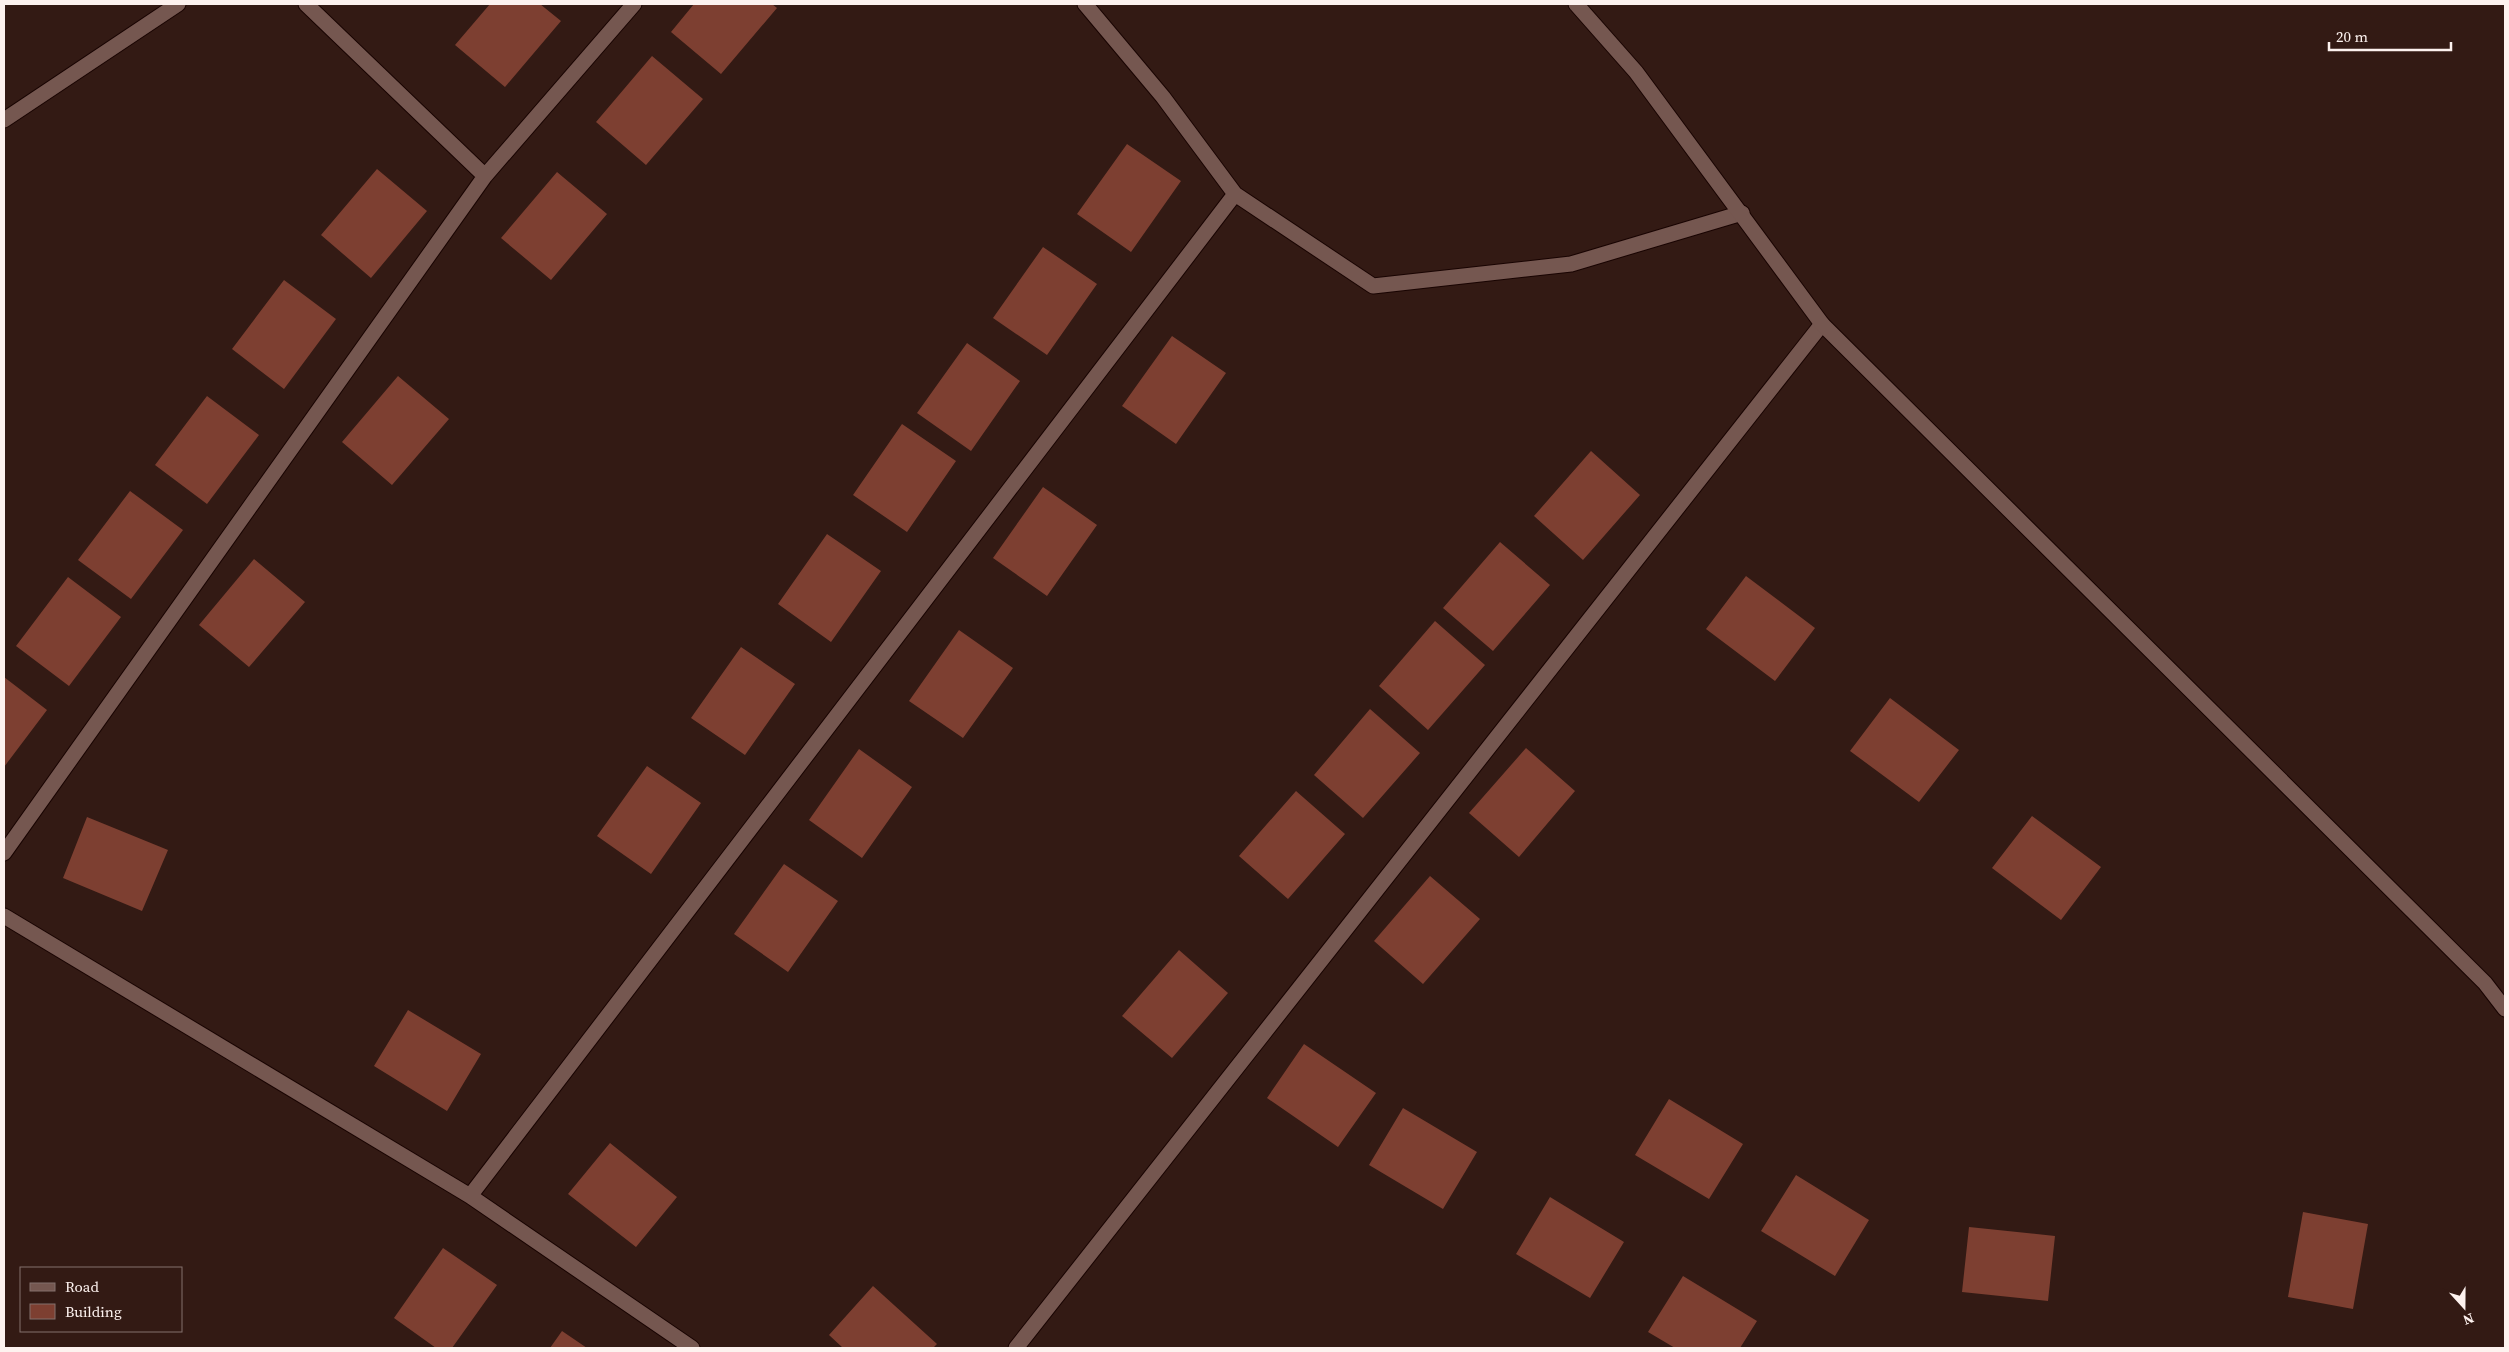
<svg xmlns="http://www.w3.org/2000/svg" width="2509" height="1352" viewBox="0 0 2509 1352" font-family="'Source Serif 4',serif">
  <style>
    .building { fill: #7d3f31 }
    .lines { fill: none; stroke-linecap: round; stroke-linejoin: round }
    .minor-casing { stroke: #190402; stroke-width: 17 }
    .tertiary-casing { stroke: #190402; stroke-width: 17 }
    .minor { stroke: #755750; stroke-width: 15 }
    .tertiary { stroke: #755750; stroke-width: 15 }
  </style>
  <rect width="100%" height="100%" fill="#331a14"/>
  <!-- building -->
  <path class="building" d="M490 4H540L561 21 505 87 455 45Z
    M694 4H772L777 8 721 74 671 32Z
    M652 56 703 99 646 165 596 122Z
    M1127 144 1181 181 1131 252 1077 214Z
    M377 169 427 211 371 278 321 235Z
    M557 172 607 214 551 280 501 238Z
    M1043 247 1097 284 1047 355 993 318Z
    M284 280 336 319 284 389 232 349Z
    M1172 336 1226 373 1176 444 1122 406Z
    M967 343 1020 381 971 451 917 413Z
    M398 376 449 419 392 485 342 442Z
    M207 396 259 435 207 504 155 465Z
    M902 424 956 461 907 532 853 495Z
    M1591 451 1640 495 1583 560 1534 516Z
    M1043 487 1097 525 1047 596 993 558Z
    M130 491 183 530 131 599 78 560Z
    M827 534 881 571 831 642 778 604Z
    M1500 542 1550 585 1493 651 1443 608Z
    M254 559 305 602 249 667 199 625Z
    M1746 576 1815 628 1775 681 1706 629Z
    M68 577 121 617 69 686 16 646Z
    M1435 621 1485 665 1428 730 1379 686Z
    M959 630 1013 668 963 738 909 701Z
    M741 647 795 684 745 755 691 718Z
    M4 677 47 710 4 767Z
    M1890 698 1959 750 1919 802 1850 751Z
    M1370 709 1420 753 1363 818 1314 775Z
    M1526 748 1575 791 1519 857 1469 813Z
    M859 749 912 787 862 858 809 820Z
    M647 766 701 803 651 874 597 836Z
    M1296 791 1345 834 1288 899 1239 856Z
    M2032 816 2101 867 2061 920 1992 868Z
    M87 817 168 850 142 911 63 878Z
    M784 864 838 901 788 972 734 934Z
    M1430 876 1480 919 1423 984 1374 941Z
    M1179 950 1228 993 1172 1058 1122 1016Z
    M408 1010 481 1054 447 1111 374 1066Z
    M1304 1044 1376 1093 1338 1147 1267 1098Z
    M1669 1099 1743 1144 1709 1199 1635 1155Z
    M1403 1108 1477 1152 1443 1209 1369 1165Z
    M610 1143 677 1197 636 1247 568 1194Z
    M1796 1175 1869 1220 1835 1276 1761 1231Z
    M1550 1197 1624 1242 1590 1298 1516 1254Z
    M2303 1212 2368 1224 2353 1309 2288 1297Z
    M1969 1227 2055 1236 2048 1301 1962 1292Z
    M443 1248 497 1285 452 1348H436L394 1318Z
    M1683 1276 1757 1321 1740 1348H1675L1648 1332Z
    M873 1286 937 1344 933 1348H843L829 1335Z
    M562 1331 587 1348H550Z"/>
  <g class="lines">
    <defs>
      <path id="minor" d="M306 4 485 176
        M1085 4 1163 97 1235 194 1373 286 1571 264 1742 213
        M4 120 178 4
        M4 853 485 176 634 4
        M4 916 470 1196 692 1348
        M470 1196 1235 194
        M1016 1348 1822 324"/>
      <path id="tertiary" d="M1576 4 1636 72 1822 324 2485 983 2505 1009"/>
    </defs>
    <!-- minor casing -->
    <use href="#minor" class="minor-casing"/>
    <!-- tertiary casing -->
    <use href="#tertiary" class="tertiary-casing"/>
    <!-- minor -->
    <use href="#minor" class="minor"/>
    <!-- tertiary -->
    <use href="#tertiary" class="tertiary"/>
  </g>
  <!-- border -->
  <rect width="2509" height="1352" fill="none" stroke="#fdf2ef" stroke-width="10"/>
  <!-- legend -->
  <rect x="20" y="1267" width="162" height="65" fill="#331a14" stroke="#84706c"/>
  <rect x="30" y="1283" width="25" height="8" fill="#755750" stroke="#84706c"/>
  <text x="65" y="1292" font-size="15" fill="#fdf2ef">Road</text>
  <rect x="30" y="1304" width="25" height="15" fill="#7d3f31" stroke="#84706c"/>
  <text x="65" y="1317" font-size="15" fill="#fdf2ef">Building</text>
  <!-- north arrow -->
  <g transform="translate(2464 1307) rotate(159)" stroke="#331a14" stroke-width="4" paint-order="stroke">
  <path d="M0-4L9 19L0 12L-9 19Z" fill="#fdf2ef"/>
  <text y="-8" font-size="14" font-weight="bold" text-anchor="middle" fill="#fdf2ef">N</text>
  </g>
  <!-- scale -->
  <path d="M2329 42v8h122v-8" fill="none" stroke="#fdf2ef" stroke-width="2.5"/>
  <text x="2336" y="42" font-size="15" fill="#fdf2ef" stroke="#331a14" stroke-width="4" paint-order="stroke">20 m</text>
</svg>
